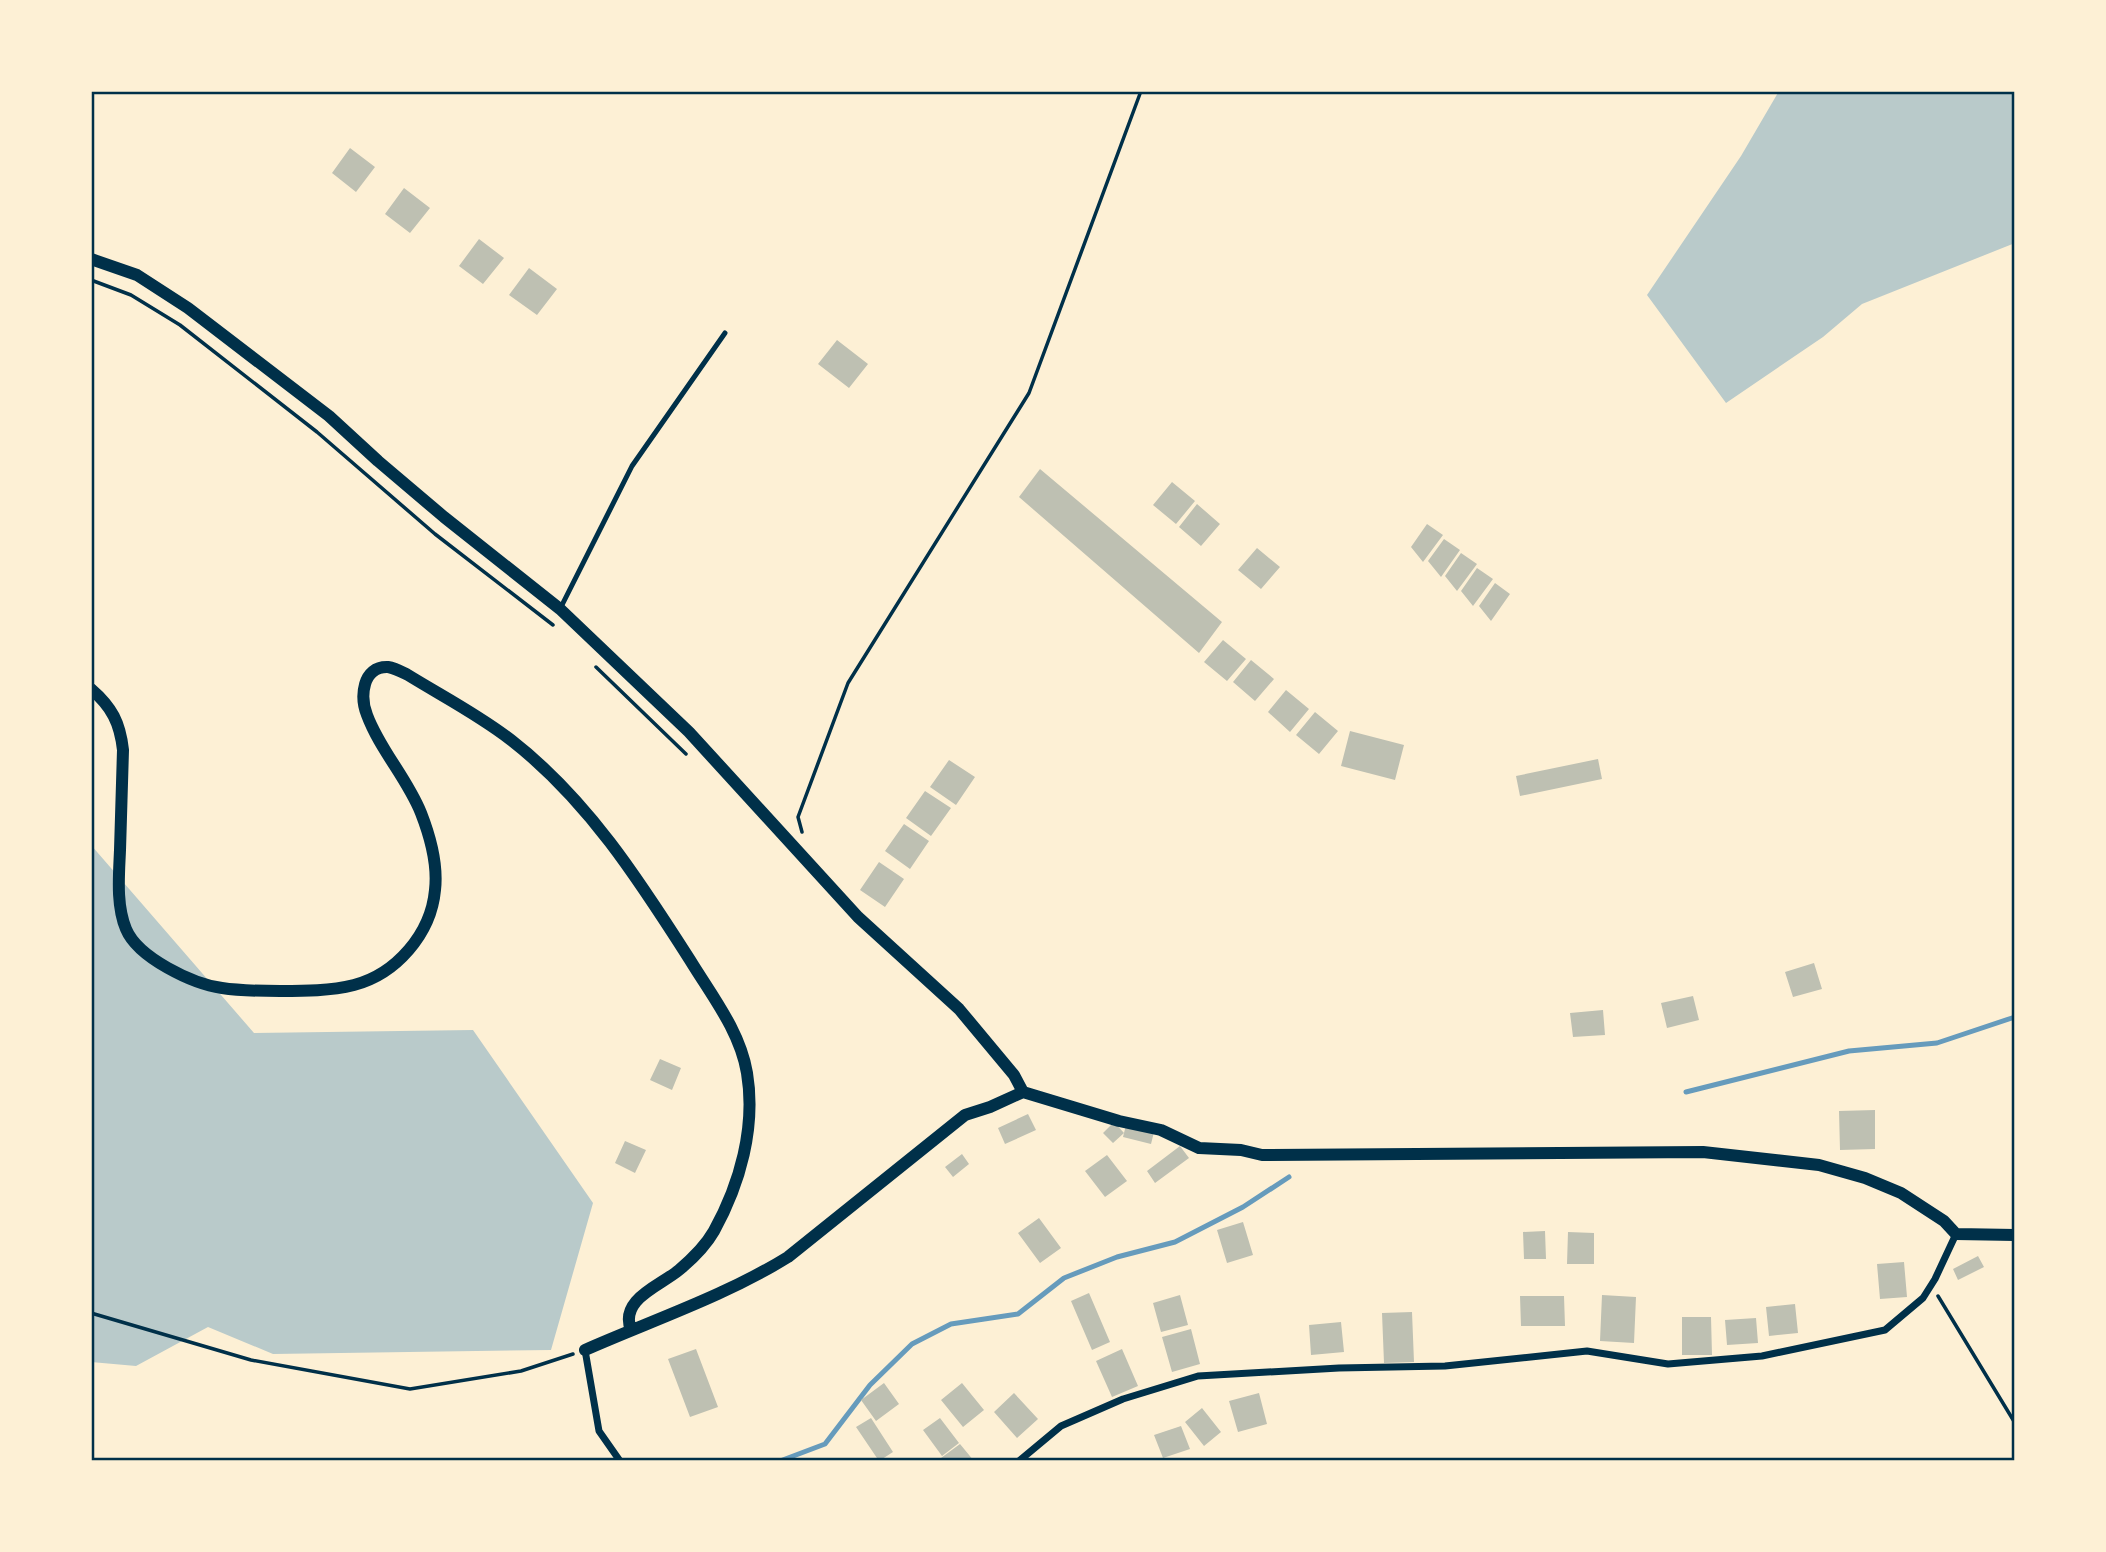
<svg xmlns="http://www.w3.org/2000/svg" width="2106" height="1552" viewBox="0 0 2106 1552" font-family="'Nunito Sans',sans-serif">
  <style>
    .green { fill: #b9caca }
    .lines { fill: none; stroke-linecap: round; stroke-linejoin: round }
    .stream { stroke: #669bbc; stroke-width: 5 }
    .building { fill: #bec0b2 }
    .path { stroke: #003049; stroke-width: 3.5 }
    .service { stroke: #003049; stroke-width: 5 }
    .minor { stroke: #003049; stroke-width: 7 }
    .tertiary { stroke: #003049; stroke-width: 12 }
    .neatline { fill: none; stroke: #003049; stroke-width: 2.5 }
  </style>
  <rect width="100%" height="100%" fill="#fdf0d5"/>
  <!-- green -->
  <path class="green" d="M1779 91H2015V243L1862 304 1823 337 1726 403 1647 295 1741 156Z
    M91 845 254 1033 473 1030 593 1203 551 1350 273 1354 208 1327 136 1366 91 1362Z"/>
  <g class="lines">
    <!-- stream -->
    <path class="stream" d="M1686 1092 1849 1051 1937 1043 2015 1017
      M780 1461 825 1444 870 1385 912 1344 951 1324 1018 1314 1064 1278 1117 1257 1175 1242 1243 1207 1289 1177"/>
  </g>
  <!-- building -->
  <path class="building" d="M350 148 375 167 356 192 332 173Z
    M404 188 430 208 410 233 385 214Z
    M479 239 504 258 483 284 459 266Z
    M529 268 557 289 537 315 509 295Z
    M837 340 868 364 849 388 818 364Z
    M1040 469 1222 622 1199 653 1019 497Z
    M1172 482 1195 501 1176 524 1153 505Z
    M1197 504 1220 524 1201 546 1179 527Z
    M1427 524 1443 535 1423 562 1411 547Z
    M1444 539 1460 550 1441 577 1428 561Z
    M1257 548 1280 567 1261 589 1238 570Z
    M1461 553 1477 564 1457 591 1445 576Z
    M1477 568 1493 579 1473 606 1461 591Z
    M1495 583 1510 594 1491 621 1479 606Z
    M1223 640 1246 659 1227 681 1204 662Z
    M1251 660 1274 679 1255 701 1233 682Z
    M1286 690 1309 709 1290 732 1268 712Z
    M1315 712 1338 731 1319 754 1296 735Z
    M1350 731 1404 745 1395 780 1341 766Z
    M1598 759 1602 779 1520 796 1516 776Z
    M949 760 975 777 956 805 930 787Z
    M925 791 951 808 931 836 906 818Z
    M904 824 929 841 910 869 885 851Z
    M879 862 904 879 885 907 860 890Z
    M1814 963 1822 989 1793 997 1785 972Z
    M1693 996 1699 1020 1667 1028 1661 1003Z
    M1603 1010 1605 1035 1573 1037 1570 1013Z
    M660 1059 681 1068 672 1090 650 1080Z
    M1875 1110V1149L1840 1150 1839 1111Z
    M1028 1114 1036 1130 1005 1144 998 1128Z
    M1114 1122 1124 1133 1113 1143 1103 1133Z
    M1126 1125 1154 1132 1151 1144 1123 1137Z
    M625 1141 646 1150 635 1173 615 1163Z
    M1180 1146 1189 1158 1155 1183 1147 1171Z
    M962 1154 969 1164 953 1177 945 1167Z
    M1107 1155 1127 1181 1105 1197 1085 1171Z
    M1039 1218 1061 1248 1040 1263 1018 1233Z
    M1243 1222 1253 1255 1227 1263 1217 1230Z
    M1545 1231 1546 1259H1524L1523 1232Z
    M1568 1232 1594 1233V1264H1567Z
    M1978 1256 1984 1267 1958 1280 1953 1269Z
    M1904 1262 1907 1297 1880 1299 1877 1264Z
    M1089 1293 1110 1342 1092 1350 1071 1301Z
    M1180 1295 1188 1325 1161 1332 1153 1303Z
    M1602 1295 1636 1297 1634 1343 1600 1341Z
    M1520 1296H1564L1565 1326H1521Z
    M1795 1304 1798 1333 1769 1336 1766 1307Z
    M1412 1312 1414 1362 1384 1363 1382 1313Z
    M1682 1317H1711L1712 1355H1682Z
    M1756 1318 1758 1343 1727 1345 1725 1320Z
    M1341 1322 1344 1352 1311 1355 1309 1325Z
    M1191 1329 1200 1364 1172 1372 1162 1337Z
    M696 1349 718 1407 690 1417 668 1359Z
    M1122 1349 1138 1386 1112 1397 1096 1361Z
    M884 1383 899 1404 876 1421 861 1400Z
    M962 1383 984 1410 963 1427 941 1400Z
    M1014 1393 1038 1419 1017 1438 994 1412Z
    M1259 1393 1267 1424 1238 1432 1229 1401Z
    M1202 1408 1221 1432 1204 1446 1185 1422Z
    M871 1418 893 1452 879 1461 856 1427Z
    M940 1418 959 1443 942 1456 923 1430Z
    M1181 1426 1190 1449 1163 1458 1154 1435Z
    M960 1444 974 1461H944L941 1458Z"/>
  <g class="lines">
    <!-- path -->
    <path class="path" d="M91 280 131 295 180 325 317 432 435 534 553 625
      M596 667 686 754
      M802 832 798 817 848 683 1029 393 1141 91
      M1938 1296 2015 1423
      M91 1313 251 1360 410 1389 521 1371 573 1354"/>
    <!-- service -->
    <path class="service" d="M560 609 632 466 725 333"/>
    <!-- minor -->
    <path class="minor" d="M585 1350 599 1431 620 1461
      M1019 1461 1061 1426 1123 1399 1198 1376 1339 1368 1445 1366 1587 1351 1668 1364 1762 1356 1885 1330 1923 1298 1935 1279 1956 1234"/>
    <!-- tertiary -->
    <path class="tertiary" d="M91 259 137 275 188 308 329 416 378 461 444 517 560 609 689 732 858 917 959 1009 1014 1075 1023 1092
      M91 689C112 707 120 723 123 750 122 783 121 817 120 850 119 875 116 905 126 929 138 958 193 984 222 988 241 991 261 991 280 991 305 991 330 991 354 985 396 974 431 934 435 890 438 864 430 836 421 813 407 778 380 750 367 715 360 697 362 666 388 667 395 668 402 672 408 675 442 696 479 715 511 740 587 799 639 880 690 960 712 996 740 1031 747 1073 756 1127 740 1184 714 1231 706 1245 691 1260 679 1270 660 1286 619 1299 631 1330
      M585 1350C653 1320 725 1296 788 1257L965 1115 990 1107 1023 1092 1119 1121 1161 1130 1199 1148 1241 1150 1262 1155 1703 1152 1819 1165 1865 1178 1901 1193 1944 1221 1956 1234 2015 1235"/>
  </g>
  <!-- border -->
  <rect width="2106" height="1552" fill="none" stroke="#fdf0d5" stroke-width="186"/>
  <rect x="93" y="93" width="1920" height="1366" class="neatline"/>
</svg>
